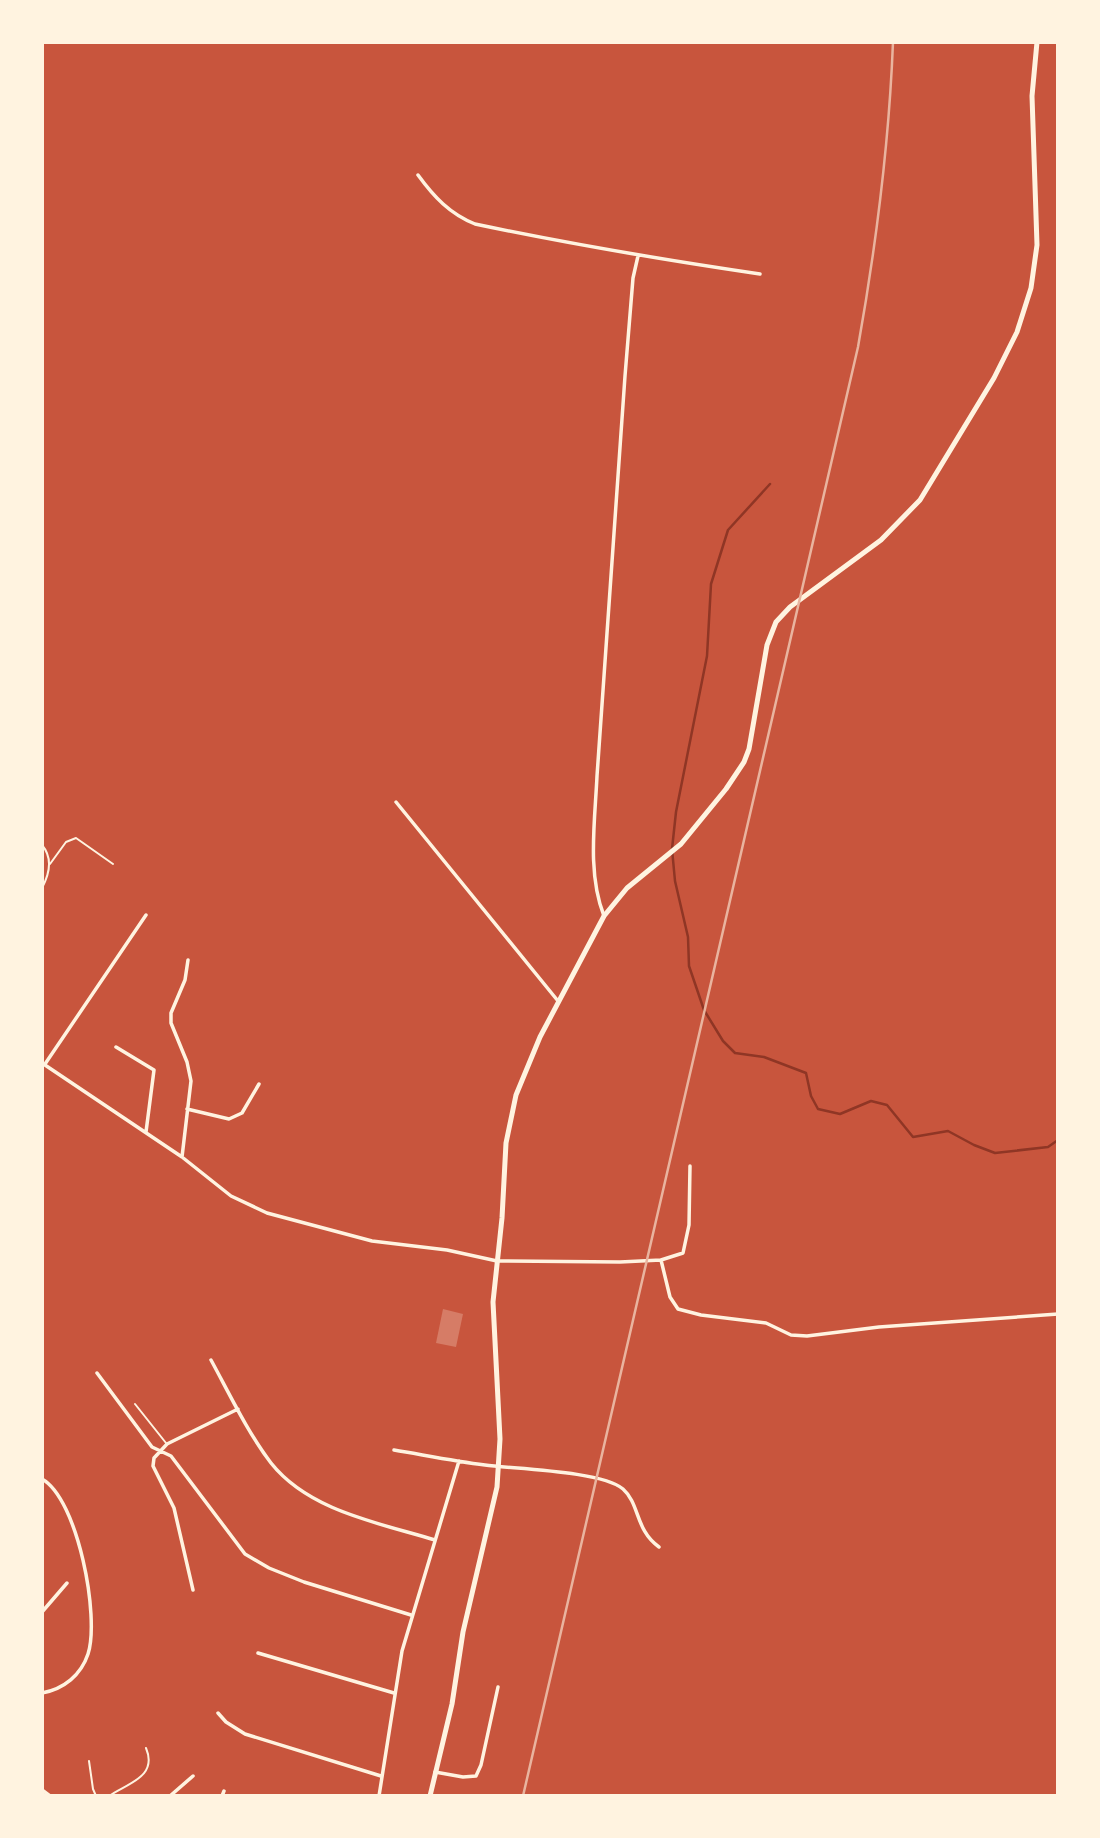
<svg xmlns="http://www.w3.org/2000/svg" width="1100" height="1838" viewBox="0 0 1100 1838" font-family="'Space Grotesk',sans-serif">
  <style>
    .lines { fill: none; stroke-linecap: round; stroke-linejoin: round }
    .stream { stroke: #8f3625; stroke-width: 2.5 }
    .building { fill: #d67c66 }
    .service { stroke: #fff3e0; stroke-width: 2 }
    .minor { stroke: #fff3e0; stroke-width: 3.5 }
    .secondary { stroke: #fff3e0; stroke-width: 5 }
    .rail { stroke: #e9b49f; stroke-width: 2.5 }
  </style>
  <rect width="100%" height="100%" fill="#c8553d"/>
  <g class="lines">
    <!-- stream -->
    <path class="stream" d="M770 484 728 530 711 584 707 656 676 812 672 849 675 881 688 937 689 966 704 1010 723 1041 735 1053 764 1057 806 1073 811 1096 818 1109 840 1114 871 1101 887 1105 913 1137 948 1131 974 1145 995 1153 1048 1147 1058 1140"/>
  </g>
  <!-- building -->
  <path class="building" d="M443 1309 463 1314 456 1347 436 1343Z"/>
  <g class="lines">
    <!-- service -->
    <path class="service" d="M42 845C53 858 50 873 42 888
      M50 864 66 842 76 838 113 864
      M135 1404 166 1443
      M89 1761 93 1789 96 1796
      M109 1796C128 1783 158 1777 146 1748"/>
    <!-- minor -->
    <path class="minor" d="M418 175C434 197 450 214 475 224 570 244 665 260 760 274
      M396 802 558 1001
      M604 916C587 873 595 821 597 776L625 376 633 278 638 256
      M116 1047 154 1070 146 1132
      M42 1063 182 1157 231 1196 267 1213 372 1241 447 1250 497 1261 620 1262 661 1260 670 1297 678 1309 701 1315 766 1323 791 1335 807 1336 879 1327 1058 1314
      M45 1064 146 915
      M187 1109 229 1119 242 1113 259 1084
      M182 1157 191 1081 187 1062 171 1023V1013L185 980 188 960
      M661 1260 683 1253 689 1225 690 1166
      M211 1360C229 1393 248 1433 271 1463 309 1511 379 1523 435 1540
      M97 1373 152 1447 171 1456 245 1554 269 1568 304 1582 411 1615
      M394 1450C424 1455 454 1461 485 1465 515 1469 602 1471 623 1489 640 1504 635 1530 659 1547
      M42 1479C78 1499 100 1617 88 1654 81 1675 64 1689 42 1693
      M193 1590 174 1508 153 1466 154 1458 167 1444 238 1409
      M42 1612 67 1583
      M258 1653 394 1693
      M218 1713 226 1722 245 1734 381 1776
      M435 1772 463 1777 476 1776 481 1765 498 1687
      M42 1790 50 1796
      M170 1796 193 1776
      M222 1796 224 1791
      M379 1796 402 1651 459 1461"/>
    <!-- secondary -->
    <path class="secondary" d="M430 1796 452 1704 463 1632 497 1487 500 1439 493 1302 502 1218 506 1143 516 1095 540 1037 604 916 627 888 681 844 726 789 744 762 749 749 767 645 776 622 790 607 881 540 920 500 994 378 1017 332 1031 288 1037 245 1032 96 1037 42"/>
    <!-- rail -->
    <path class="rail" d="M523 1796 858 347C876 246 889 145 893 42"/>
  </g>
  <!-- border -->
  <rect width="1100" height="1838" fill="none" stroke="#fff3e0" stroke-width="88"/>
</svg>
